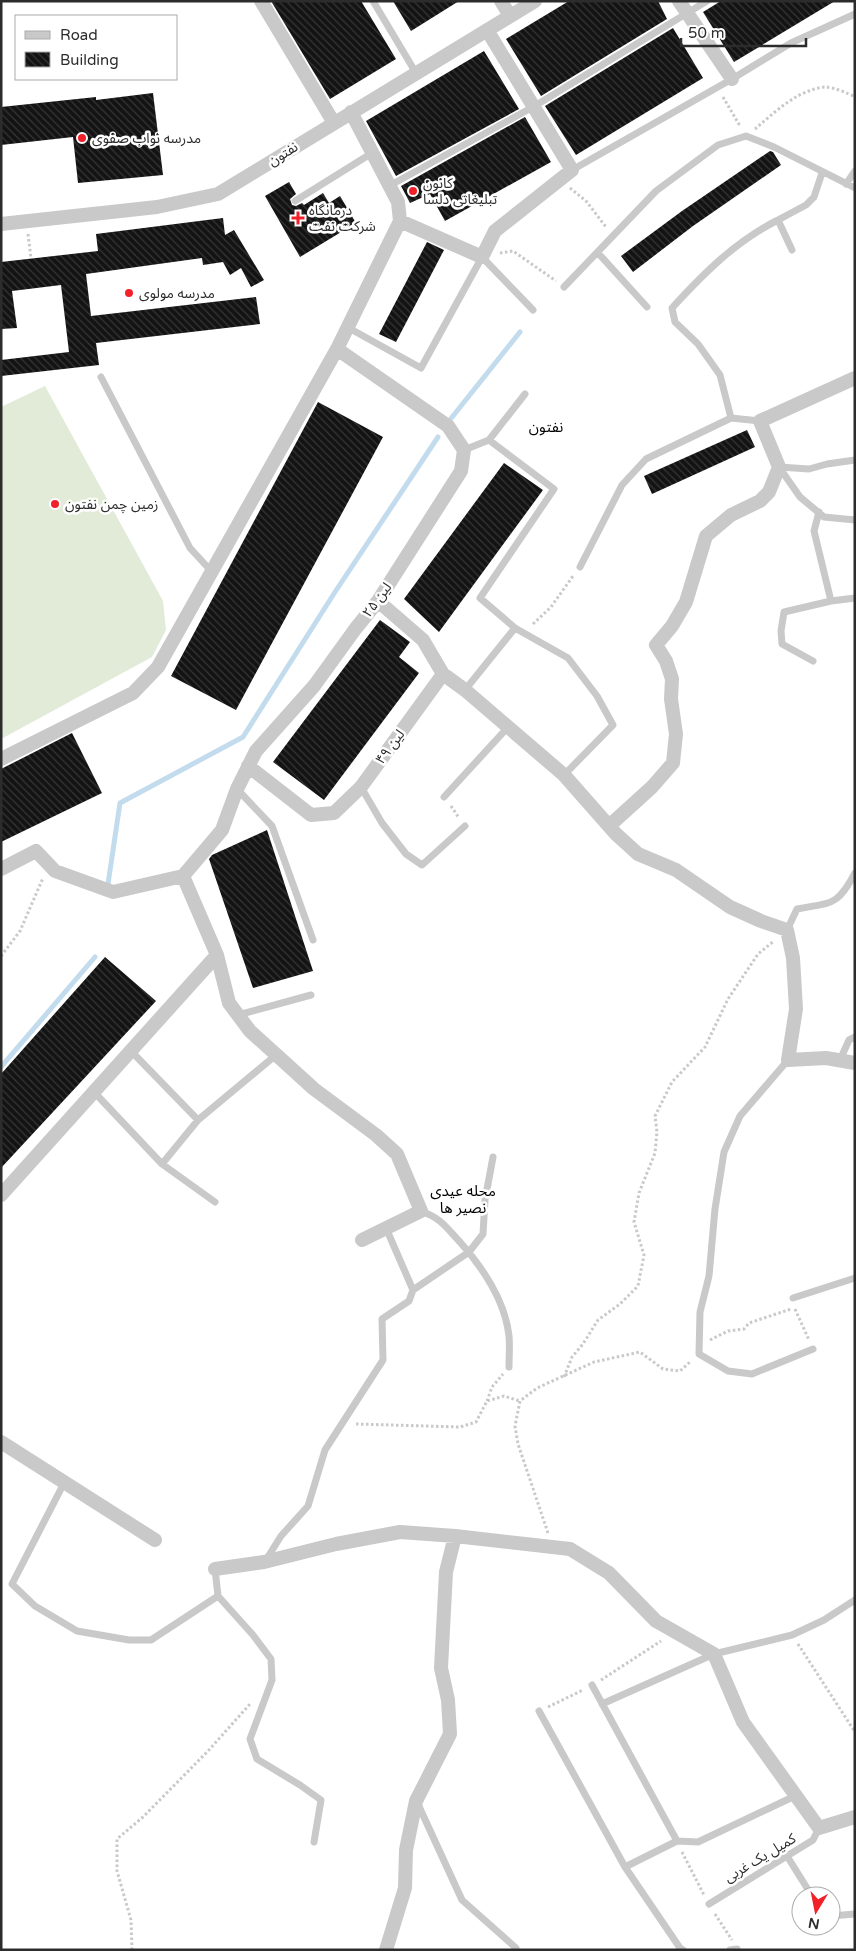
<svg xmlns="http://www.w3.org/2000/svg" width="856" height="1951" viewBox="0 0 856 1951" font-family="'Varela Round','Noto Sans Arabic',sans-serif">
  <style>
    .pitch { fill: #e1ebd7 }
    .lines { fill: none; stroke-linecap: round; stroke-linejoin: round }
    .stream { stroke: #c2dbed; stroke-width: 5 }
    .building { fill: url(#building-back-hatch) }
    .path { stroke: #c9c9c9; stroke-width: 3; stroke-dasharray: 2.5 2.5; stroke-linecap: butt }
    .lane { stroke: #c9c9c9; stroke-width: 7 }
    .street { stroke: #c9c9c9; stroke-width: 14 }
    .poi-dot { fill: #f12029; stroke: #fff; stroke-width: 2 }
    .labels { text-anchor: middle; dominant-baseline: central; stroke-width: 5; stroke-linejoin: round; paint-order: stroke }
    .poi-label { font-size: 14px; fill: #2c2c2c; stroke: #fff; text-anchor: start }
    .street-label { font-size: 14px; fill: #2c2c2c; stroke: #fff }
    .neighbourhood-label { font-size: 15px; fill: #000; stroke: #fff }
  </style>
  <defs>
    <pattern id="building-back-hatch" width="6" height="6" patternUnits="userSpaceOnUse" patternTransform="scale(1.25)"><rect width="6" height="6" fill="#131313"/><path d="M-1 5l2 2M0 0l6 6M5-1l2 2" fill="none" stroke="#363636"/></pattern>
  </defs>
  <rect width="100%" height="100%" fill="#fff"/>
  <!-- pitch -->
  <path class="pitch" d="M45 386 163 601 166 630 152 657 1 739V407Z"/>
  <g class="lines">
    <!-- stream -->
    <path class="stream" d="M449 421 520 332
      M108 884 120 803 243 737 335 592 438 437
      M1 1067 95 957"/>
  </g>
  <!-- building -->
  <path class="building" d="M271 1H361L396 59 330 99Z
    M393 1H459L411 31Z
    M569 1H658L667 19 541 96 506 39Z
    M721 1H835L734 62 703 12Z
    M673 28 703 78 576 155 545 106Z
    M484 51 519 109 396 176 366 121Z
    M153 93 163 175 78 183 73 137 1 145V107L96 97V100Z
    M525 117 551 162 445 221 430 194 410 203 401 186Z
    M770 151 773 152 781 165 693 226 633 272 621 256 682 211Z
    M289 182 296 194 290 199 292 205 296 206 302 203 304 205 323 193 329 203 340 196 356 223 300 257 265 196Z
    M223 218 225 235 234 230 264 280 251 287 241 268 230 275 223 262 203 265 202 258 86 274 91 316 256 297 260 324 96 343 99 365 1 376V360L69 352 61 285 12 291 17 328 1 329V262L98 251 96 234Z
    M427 242 444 250 396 342 379 334Z
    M318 402 383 437 236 710 171 676Z
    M747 430 755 447 652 494 644 476Z
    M504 463 543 490 439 632 404 599Z
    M380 620 410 642 399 657 419 673 324 800 273 762Z
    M72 733 102 793 1 842V769Z
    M267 830 313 971 253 988 209 859 212 855Z
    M105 957 156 1001 1 1168V1074Z"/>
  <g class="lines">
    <!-- path -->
    <path class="path" d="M723 97 740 126
      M755 129C775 112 797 90 825 87 833 87 848 93 855 97
      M570 188 586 201 606 227
      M28 234 31 258
      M500 253 513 251 556 281
      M533 624 551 607 573 576
      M451 806 459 818
      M1 956 20 931 43 878
      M795 1309 809 1340
      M710 1340 728 1331 744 1329 749 1323 791 1309
      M564 1377 572 1357 583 1344 598 1320 620 1304 638 1286 644 1255 634 1222 639 1193 655 1153 657 1132 655 1116 672 1082 705 1047 728 999 758 954 774 941
      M487 1401 492 1387 503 1374
      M356 1424 460 1427 476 1422 487 1401 504 1396 520 1401
      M548 1533 518 1444 515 1426 520 1401 537 1388 594 1362 640 1352 663 1369 680 1371 691 1361
      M798 1644 855 1732
      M601 1680 661 1641
      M548 1707 583 1690
      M682 1852 704 1895
      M715 1914 732 1940
      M132 1950 131 1920 117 1871V1839L143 1817 208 1751 250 1704"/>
    <!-- lane -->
    <path class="lane" d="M373 1 416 73
      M572 170 732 79 791 43 855 14
      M846 184 855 171
      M389 186 533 107 707 1
      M295 201 372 153
      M792 250 778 220 806 205 814 197 822 173
      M598 253 647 307
      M564 287 656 191 718 145 746 136 774 147 855 188
      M347 327 421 368 482 257 533 310
      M101 377 190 548 212 572
      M731 418 720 375 698 344 675 322 672 308C704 273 736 241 778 220
      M489 440 525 394
      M464 450 489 440 554 489 480 598 515 628 465 690
      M779 467 800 497 824 517 855 520
      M779 467 809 469 827 464 855 460
      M819 512 814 531 831 601
      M580 567 622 485 646 459 731 418 760 421
      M515 628 568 658 597 696 613 725 564 775
      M813 661 782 644 781 631 784 612 831 601 855 598
      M361 787 382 823 406 854 422 865 465 826
      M237 789 272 826 313 940
      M444 797 508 727
      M787 930 797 909C832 902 837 907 855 873
      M238 1015 311 995
      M131 1051 198 1120
      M788 1060 740 1116 724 1152 715 1209 709 1276 700 1312 699 1354 728 1371 752 1374 813 1349
      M840 1060 849 1040 855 1037
      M94 1092 162 1164 215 1202
      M162 1164 198 1120 276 1055
      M421 1211C442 1219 445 1226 460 1242 483 1268 505 1300 509 1336 510 1346 509 1357 509 1367
      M386 1228 413 1290 469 1252 483 1234 485 1200 493 1157
      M793 1298 855 1278
      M64 1483 12 1584 35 1606 77 1631 129 1640H151L218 1596
      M266 1560 281 1536 308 1506 325 1450 383 1360 382 1319 409 1301 413 1290
      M215 1569 218 1596 253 1635 271 1659 272 1680 250 1739 257 1759 300 1785 321 1800 314 1842
      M592 1685 677 1841
      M602 1704 714 1654 792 1635 824 1620 855 1600
      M539 1711 625 1867 680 1948 683 1950
      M417 1802 462 1900 516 1948
      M787 1856 812 1896
      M625 1867 677 1841 698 1842 795 1796
      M709 1904 813 1840 819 1828
      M831 1916 855 1914
      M730 1950 737 1949"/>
    <!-- street -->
    <path class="street" d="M261 1 334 123
      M501 1 510 16
      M679 1 732 79
      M400 221 482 257 495 231 572 170 487 30
      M1 224 157 207 218 194 535 1
      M443 674 465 690 564 775 616 834 638 854 676 870 730 907 761 921 787 930 793 958 796 1009 788 1060 826 1058 855 1063
      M1 759 133 693 158 667 337 349 400 221 398 202 351 112
      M248 766 311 815 334 813 361 787 443 674 423 640 378 601
      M609 826 652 787 673 763 676 734 671 699 672 679 666 661 656 645 672 626 686 602 706 536 731 515 760 501 769 492 779 467 760 421 855 378
      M1 869 36 851 55 871 113 892 183 876 217 955 229 1003 250 1031 314 1089 376 1135 397 1154 421 1211 362 1240
      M183 876 222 830 237 789 256 751 314 686 356 628 378 601 461 471 464 450 448 426 337 349
      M1 1195 217 955
      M1 1442 155 1540
      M215 1569 264 1562 336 1544 400 1532 455 1536 570 1549 609 1573 656 1621 714 1654 743 1722 819 1828 855 1817
      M386 1950 405 1888 406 1850 416 1801 450 1734 448 1700 441 1668 446 1572 455 1536"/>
  </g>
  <!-- markers -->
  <g class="poi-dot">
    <circle cx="82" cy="138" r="5"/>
    <circle cx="413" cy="191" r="5"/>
    <path d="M295.5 210.5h5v5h5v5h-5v5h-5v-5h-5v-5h5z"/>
    <circle cx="129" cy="293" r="5"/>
    <circle cx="55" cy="504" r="5"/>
  </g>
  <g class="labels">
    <!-- poi labels -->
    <g class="poi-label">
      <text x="92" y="138">مدرسه نواب صفوی</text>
      <text x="423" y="183">کانون<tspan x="423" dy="16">تبلیغاتی دلسا</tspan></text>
      <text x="309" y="210">درمانگاه<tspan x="309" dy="16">شرکت نفت</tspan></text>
      <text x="139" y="293">مدرسه مولوی</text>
      <text x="65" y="504">زمین چمن نفتون</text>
    </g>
    <!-- street labels -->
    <g class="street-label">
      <text transform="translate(283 154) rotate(-32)">نفتون</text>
      <text transform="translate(377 600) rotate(-54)">لین ۲۵</text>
      <text transform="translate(390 747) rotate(-54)">لین ۴۹</text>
      <text transform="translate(760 1858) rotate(-31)">کمیل یک غربی</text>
    </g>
    <!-- neighbourhood labels -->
    <g class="neighbourhood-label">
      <text x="546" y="427">نفتون</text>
      <text x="463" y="1191">محله عیدی<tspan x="463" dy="17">نصیر ها</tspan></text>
    </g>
  </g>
  <!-- border -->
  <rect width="856" height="1951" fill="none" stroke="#2c2c2c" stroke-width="5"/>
  <!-- legend -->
  <rect x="15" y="15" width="162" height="65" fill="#ffffff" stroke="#ababab"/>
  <rect x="25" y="31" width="25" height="8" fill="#c9c9c9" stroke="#ababab"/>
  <text x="60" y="40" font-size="15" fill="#2c2c2c">Road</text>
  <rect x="25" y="52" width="25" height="15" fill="url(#building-back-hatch)" stroke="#ababab"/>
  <text x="60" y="65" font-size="15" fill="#2c2c2c">Building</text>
  <!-- north arrow -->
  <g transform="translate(816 1911) rotate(190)"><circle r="24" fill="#ffffff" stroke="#ababab"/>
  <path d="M0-4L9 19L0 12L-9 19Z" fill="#f12029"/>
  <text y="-8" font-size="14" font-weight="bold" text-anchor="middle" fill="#2c2c2c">N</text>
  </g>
  <!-- scale -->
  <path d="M681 38v8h125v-8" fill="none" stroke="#2c2c2c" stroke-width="2.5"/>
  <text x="688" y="38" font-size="15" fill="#2c2c2c" stroke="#ffffff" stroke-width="4" paint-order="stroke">50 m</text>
</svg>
